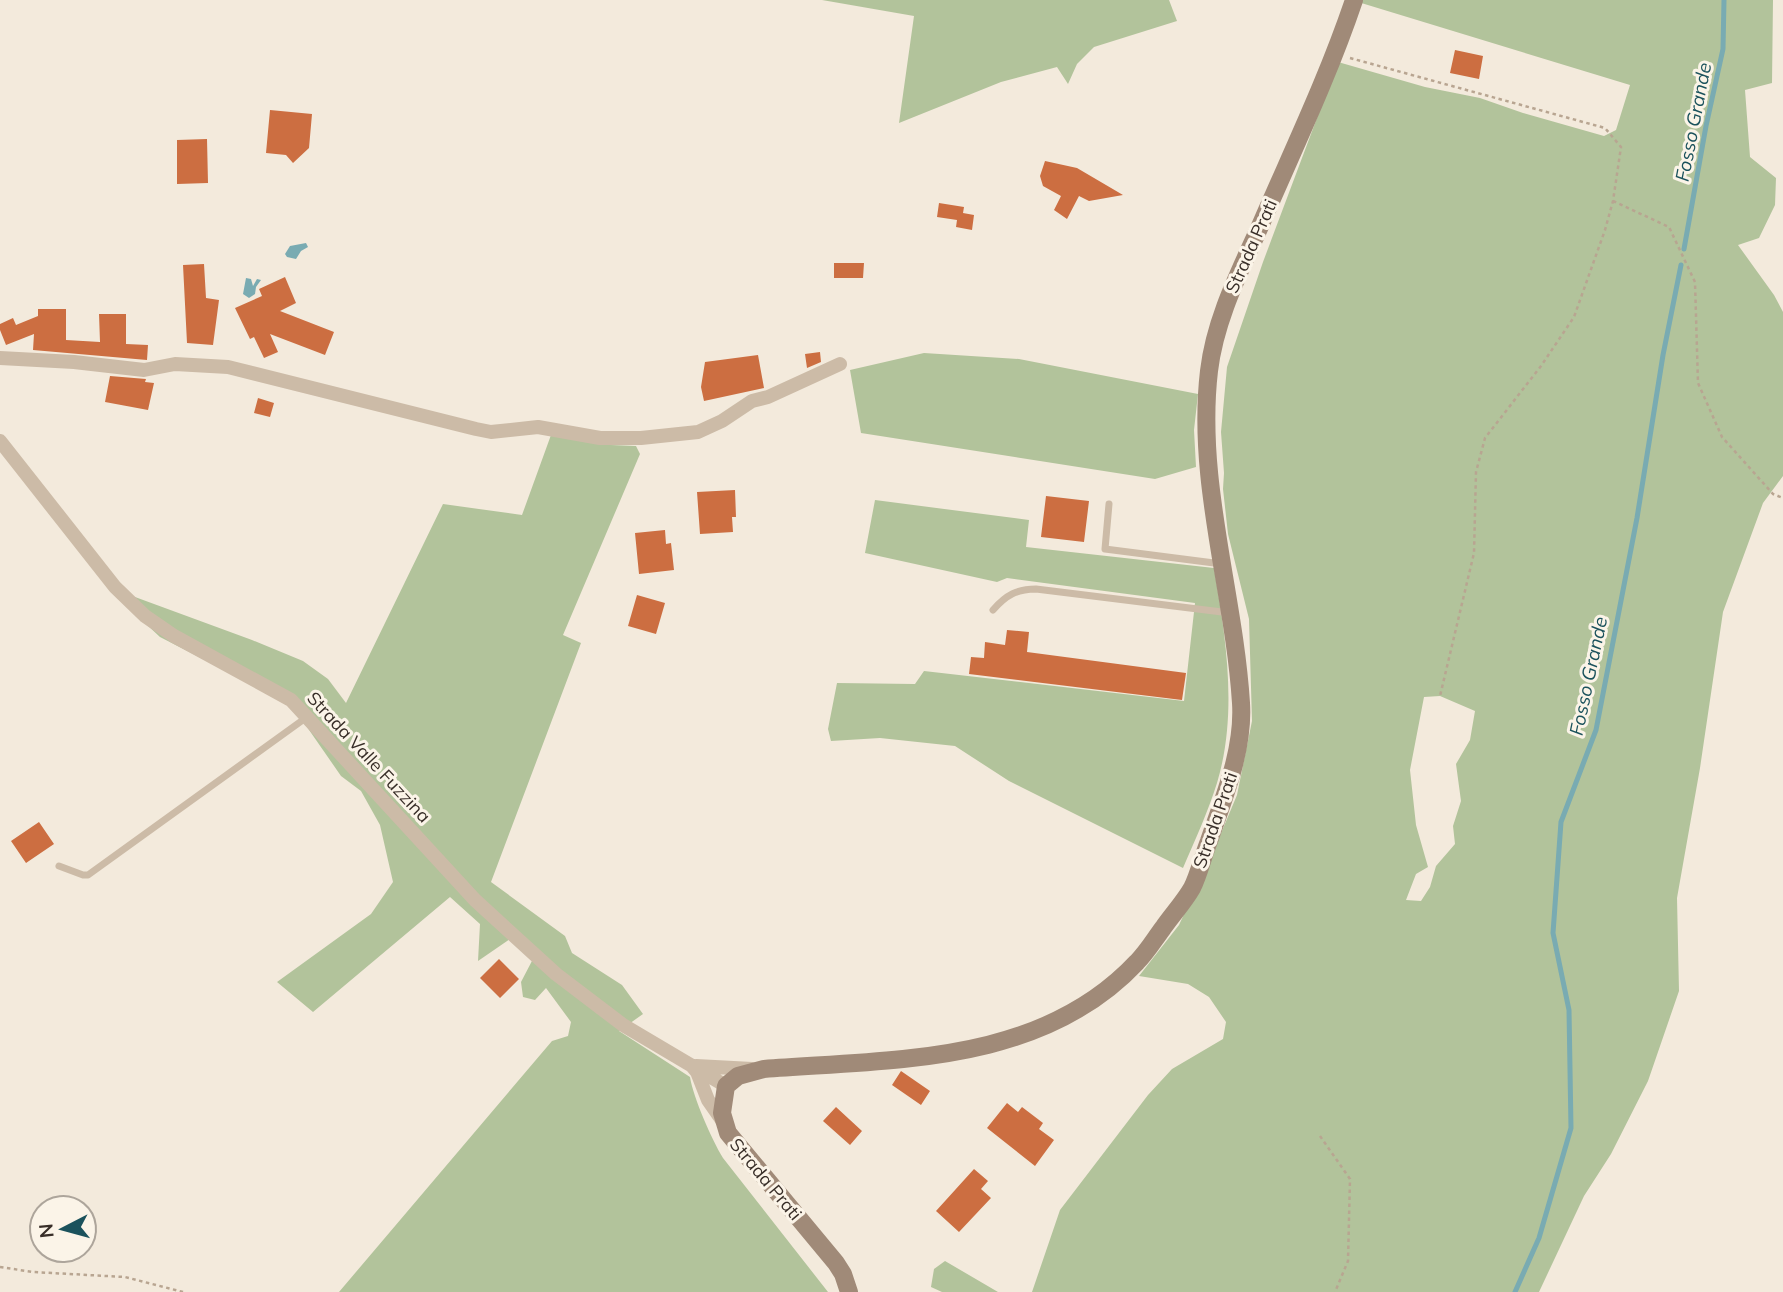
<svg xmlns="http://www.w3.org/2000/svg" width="1783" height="1292" viewBox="0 0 1783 1292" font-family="Mulish,sans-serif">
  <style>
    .green { fill: #b2c39b; fill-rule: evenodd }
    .water { fill: #79abb2 }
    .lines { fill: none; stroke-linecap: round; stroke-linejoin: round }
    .stream { stroke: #79abb2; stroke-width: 5 }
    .building { fill: #cc6e41 }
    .path { stroke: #b8a591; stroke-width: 2.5; stroke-dasharray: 3.5 3.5; stroke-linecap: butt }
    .lane { stroke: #ccbba7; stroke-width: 7 }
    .street { stroke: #ccbba7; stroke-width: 14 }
    .secondary { stroke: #a08a78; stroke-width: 18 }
    .labels { text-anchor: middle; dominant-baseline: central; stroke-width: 6; stroke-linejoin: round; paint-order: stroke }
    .street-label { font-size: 18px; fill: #382e28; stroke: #fbf4e8 }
    .water-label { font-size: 19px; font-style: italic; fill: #1b525c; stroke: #fbf4e8 }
  </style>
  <rect width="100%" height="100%" fill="#f3eadc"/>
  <!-- green -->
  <path class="green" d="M822 0H1169L1177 21 1094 47 1077 64 1068 84 1057 67 1001 82 899 123 914 16Z
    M1358 0H1773L1772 83 1745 90 1750 157 1776 178 1775 205 1759 238 1738 245 1774 295 1783 312V476L1763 503 1723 612 1700 768 1677 898 1679 991 1648 1081 1611 1154 1584 1196 1539 1292H1032L1060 1210 1148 1095 1172 1069 1223 1039 1226 1022 1209 997 1188 984 1139 976 1179 925 1214 850 1237 795 1252 721 1249 619 1228 534 1223 489 1224 473 1221 432 1227 367 1263 262 1338 62 1425 87 1480 98 1523 113 1604 136 1616 130 1630 85 1358 2ZM1440 696 1475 711 1470 740 1456 764 1461 801 1453 826 1455 844 1436 866 1430 887 1421 901 1406 900 1416 874 1428 867 1416 825 1410 770 1424 697Z
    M924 353 1019 359 1198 394 1194 430 1196 467 1155 479 861 433 850 370Z
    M551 435 611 445 636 446 640 454 563 635 581 643 491 882 565 936 572 953 622 985 643 1014 619 1031 690 1077C693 1097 712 1140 723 1158L828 1292H339L552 1041 568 1036 571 1022 546 988 535 1000 523 997 521 982 533 959 513 937 478 961 480 924 450 897 313 1012 277 982 371 914 393 882 380 825 361 791 341 776 298 714 277 697 160 637 130 609 135 597 252 640 303 661 328 679 346 703 443 504 522 515Z
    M875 500 1029 520 1026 547 1214 568C1226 639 1238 713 1217 783 1208 812 1195 840 1183 868L1009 781 955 746 880 738 831 741 828 729 837 683 915 684 924 671 1184 701 1195 603 1007 578 997 582 865 553Z
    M945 1261 998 1292H942L931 1287 934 1269Z"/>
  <!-- water -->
  <path class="water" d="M306 243 308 247 301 251 296 259 287 257 285 254 290 246Z
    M246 278 251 279 253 286 257 279 261 280 256 287 255 294 249 298 243 294Z"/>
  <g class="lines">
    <!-- stream -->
    <path class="stream" d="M1684 249 1706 126 1723 49 1724 0
      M1515 1292 1539 1238 1571 1128 1569 1010 1553 933 1561 822 1596 730 1637 518 1663 355 1681 265"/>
  </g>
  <!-- building -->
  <path class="building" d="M1455 50 1483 56 1479 79 1450 73Z
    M270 110 312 114 309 148 293 163 286 155 266 153Z
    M207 139 208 183 177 184V140Z
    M1045 161 1077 168 1123 195 1089 201 1079 196 1067 219 1054 210 1061 196 1043 186 1040 176Z
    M939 203 964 207 963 213 974 215 972 230 956 227 957 220 937 217Z
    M834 263H864L863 278H834Z
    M204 264 206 298 219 300 213 345 187 343 183 265Z
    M285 277 296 303 280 311 334 332 325 355 270 334 278 352 264 358 254 337 250 339 235 308 262 296 259 289Z
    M38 309H66V340L100 342 99 314H126V344L148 345 147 360 33 350 34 334 6 345 0 330V324L13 318 16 325 38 316Z
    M820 352 821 362 807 368 805 354Z
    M758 355 764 388 704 401 701 387 705 362Z
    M110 376 146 379 145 382 154 383 148 410 105 402Z
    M258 398 274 403 270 417 254 413Z
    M735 490 736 517H732L733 532 700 534 697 492Z
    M1046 496 1089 501 1084 542 1041 537Z
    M665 530 666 544 671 543 674 570 639 574 635 533Z
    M637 595 665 603 656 634 628 626Z
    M1007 630 1029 632 1027 652 1186 673 1182 700 969 674 971 657 984 658 985 642 1005 645Z
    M39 822 54 844 26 863 11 841Z
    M499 959 519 979 500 998 480 978Z
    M901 1071 930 1091 921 1105 892 1085Z
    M1007 1103 1018 1112 1022 1107 1043 1123 1039 1129 1054 1140 1035 1166 987 1128Z
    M836 1107 862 1131 850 1145 823 1121Z
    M974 1169 988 1181 981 1189 991 1198 959 1232 936 1211Z"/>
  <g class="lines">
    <!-- path -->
    <path class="path" d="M1350 58 1605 128 1621 147 1613 201 1605 230 1574 317 1541 366 1485 438 1476 472 1474 553 1440 696
      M1613 201 1669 227 1695 282 1698 383 1722 437 1773 494 1783 498
      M1320 1136 1350 1179 1348 1261 1335 1292
      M0 1267 33 1272 125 1277 183 1292"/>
    <!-- lane -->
    <path class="lane" d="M1109 504 1105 549 1222 564
      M993 610C1006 595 1017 589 1036 589L1230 613
      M59 866 83 875H88L307 717"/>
    <!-- street -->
    <path class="street" d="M0 358 74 362 144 370 175 364 228 367 476 429 491 432 538 427 600 438H641L698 432 722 421 752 401 768 397 840 364
      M0 441 115 587 145 616 174 636 291 700 475 900 556 974 623 1025 726 1086
      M692 1066 697 1072 708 1100 724 1123
      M696 1066 752 1069"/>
    <!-- secondary -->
    <path class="secondary" d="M849 1292 843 1274 836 1263 728 1133 722 1113 726 1086 738 1076 764 1069C893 1059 1041 1065 1137 962 1147 952 1154 940 1163 928 1172 915 1184 902 1192 888 1199 874 1203 856 1209 841 1224 797 1244 750 1241 703 1234 592 1196 482 1209 371 1215 319 1240 271 1261 224 1293 150 1328 77 1354 0"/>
  </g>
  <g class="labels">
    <!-- street labels -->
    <g class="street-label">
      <text transform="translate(1251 246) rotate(-66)">Strada Prati</text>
      <text transform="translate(369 757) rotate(47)">Strada Valle Fuzzina</text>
      <text transform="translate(1215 820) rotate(-71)">Strada Prati</text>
      <text transform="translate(766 1179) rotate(50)">Strada Prati</text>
    </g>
    <!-- water labels -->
    <g class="water-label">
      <text transform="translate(1693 122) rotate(-79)">Fosso Grande</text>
      <text transform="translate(1588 676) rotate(-78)">Fosso Grande</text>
    </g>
  </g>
  <!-- north arrow -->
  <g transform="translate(63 1229) rotate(264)"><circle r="33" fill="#fbf4e8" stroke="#ada59b" stroke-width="2"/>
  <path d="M0-5L12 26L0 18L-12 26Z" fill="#1b525c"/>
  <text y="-10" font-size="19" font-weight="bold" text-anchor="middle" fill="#382e28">N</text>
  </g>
</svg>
